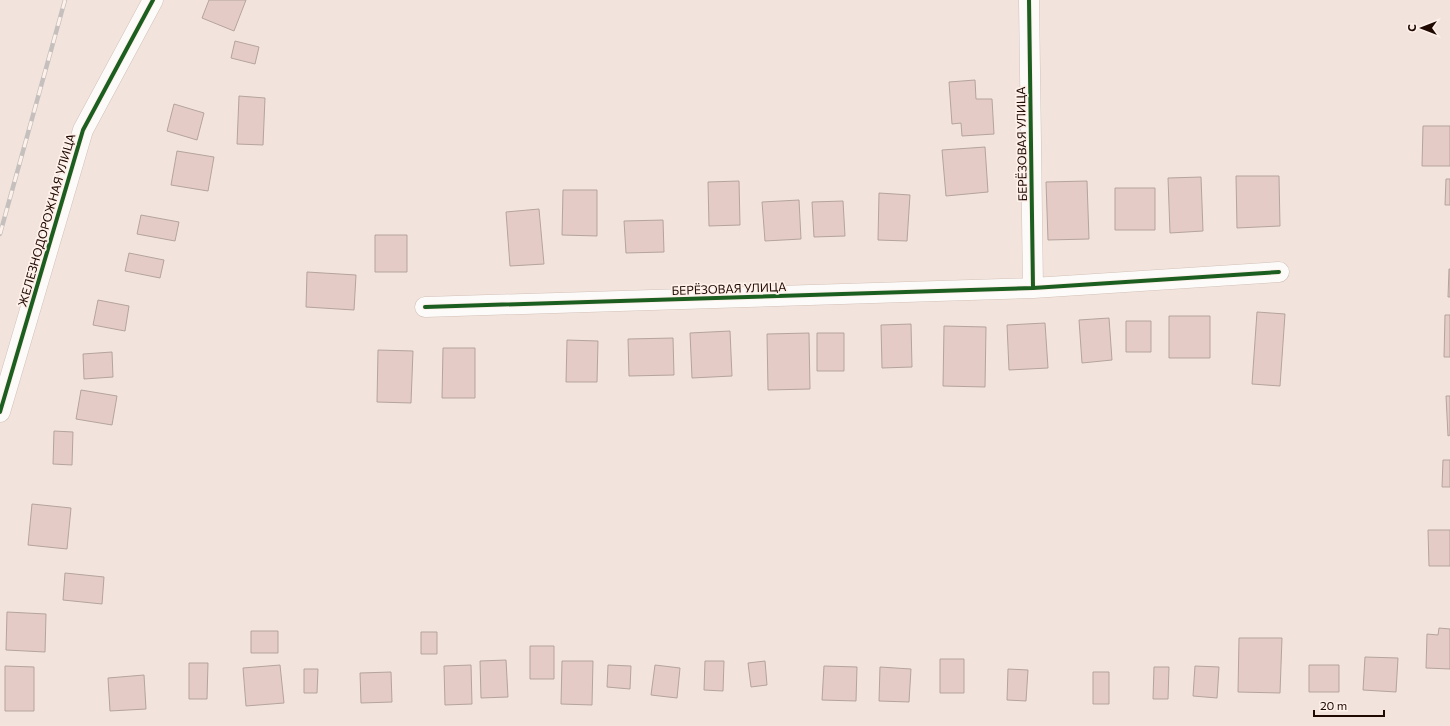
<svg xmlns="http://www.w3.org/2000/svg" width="1450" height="726" viewBox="0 0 1450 726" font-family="Commissioner,sans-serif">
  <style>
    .building { fill: #e4cbc5; stroke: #b5a39d }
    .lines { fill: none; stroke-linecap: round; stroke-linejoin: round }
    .minor-casing { stroke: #d2c0b7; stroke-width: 21 }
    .minor { stroke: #fdfbfa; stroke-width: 20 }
    .rail-casing { stroke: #c5c0bd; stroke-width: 4.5 }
    .rail { stroke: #fef0ea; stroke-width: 3; stroke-dasharray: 9; stroke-linecap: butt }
    .cycleway-casing { stroke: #fef0ea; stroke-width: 6 }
    .cycleway { stroke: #1b5e20; stroke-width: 4 }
    .labels { text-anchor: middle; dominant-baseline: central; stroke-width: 3.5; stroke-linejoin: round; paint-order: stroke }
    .street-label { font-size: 12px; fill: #1f0901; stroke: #fef0ea }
  </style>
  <rect width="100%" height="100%" fill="#f2e4dc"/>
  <!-- building -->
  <path class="building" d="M209 0H246L234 31 202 18Z
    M235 41 259 47 255 64 231 58Z
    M975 80 976 99H992L994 134 962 136 961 123 952 124 949 82Z
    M239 96 265 98 263 145 237 144Z
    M174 104 204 113 197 140 167 131Z
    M1423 126H1450V166H1422Z
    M985 147 988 192 946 196 942 150Z
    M177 151 214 157 208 191 171 185Z
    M1236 176H1279L1280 226 1237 228Z
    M1201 177 1203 231 1170 233 1168 178Z
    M1446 179H1450V205H1445Z
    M739 181 740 225 709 226 708 182Z
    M1087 181 1089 239 1048 240 1046 182Z
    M1115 188H1155V230H1115Z
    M563 190H597V236L562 235Z
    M879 193 910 195 907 241 878 240Z
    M799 200 801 239 765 241 762 202Z
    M843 201 845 236 814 237 812 202Z
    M539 209 544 264 510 266 506 212Z
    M141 215 179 222 175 241 137 234Z
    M663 220 664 252 626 253 624 221Z
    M375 235H407V272H375Z
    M129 253 164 260 160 278 125 271Z
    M1449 269H1450V297H1448Z
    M307 272 356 275 354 310 306 307Z
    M98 300 129 306 125 331 93 325Z
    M1257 312 1285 314 1280 386 1252 384Z
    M1445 315H1450V357H1444Z
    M1169 316H1210V358H1169Z
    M1109 318 1112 360 1082 363 1079 320Z
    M1126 321H1151V352H1126Z
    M1045 323 1048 368 1009 370 1007 325Z
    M911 324 912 367 882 368 881 325Z
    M944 326 986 327 985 387 943 386Z
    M730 331 732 376 692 378 690 333Z
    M809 333 810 389 768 390 767 334Z
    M817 333H844V371H817Z
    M673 338 674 375 629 376 628 339Z
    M567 340 598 341 597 382H566Z
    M443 348H475V398H442Z
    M378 350 413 351 411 403 377 402Z
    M112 352 113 377 84 379 83 354Z
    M81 390 117 396 112 425 76 419Z
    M1446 396H1450V435L1448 436Z
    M54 431 73 432 72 465 53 464Z
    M1443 460H1450V487H1442Z
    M32 504 71 508 67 549 28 545Z
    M1428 530H1450V566H1429Z
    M65 573 104 577 102 604 63 600Z
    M7 612 46 614 45 652 6 650Z
    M1439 628 1450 629V669L1426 668 1427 634 1438 635Z
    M251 631H278V653H251Z
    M421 632H437V654H421Z
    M1239 638H1282L1280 693 1238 692Z
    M530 646H554V679H530Z
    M1365 657 1398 658 1396 692 1363 690Z
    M940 659H964V693H940Z
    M506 660 508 697 481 698 480 661Z
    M562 661H593L592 705 561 704Z
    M705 661H724L723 691 704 690Z
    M765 661 767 685 751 687 748 663Z
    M189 663H208L207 699H189Z
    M280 665 284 703 246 706 243 668Z
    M471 665 472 704 445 705 444 666Z
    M608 665 631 666 630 689 607 687Z
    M655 665 680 668 677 698 651 695Z
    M1309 665H1339V692H1309Z
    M5 666 34 667V711H5Z
    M824 666 857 667 856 701 822 700Z
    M1195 666 1219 667 1217 698 1193 696Z
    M880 667 911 669 909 702 879 701Z
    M1154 667H1169L1168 699H1153Z
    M304 669H318L317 693H304Z
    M1008 669 1028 670 1026 701 1007 700Z
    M391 672 392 702 361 703 360 673Z
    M1093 672H1109V704H1093Z
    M144 675 146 709 110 711 108 678Z"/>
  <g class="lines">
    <defs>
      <path id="minor" d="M1029 0 1033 288
        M425 307 1033 288 1279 272
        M0 412 83 130 153 0"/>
    </defs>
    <!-- minor casing -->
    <use href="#minor" class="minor-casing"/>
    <!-- minor -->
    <use href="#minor" class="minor"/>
    <defs>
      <path id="rail" d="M0 234 65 0"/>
    </defs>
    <!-- rail casing -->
    <use href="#rail" class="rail-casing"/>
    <!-- rail -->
    <use href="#rail" class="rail"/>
    <defs>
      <path id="cycleway" d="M1029 0 1033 288
        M425 307 1033 288 1279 272
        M0 412 83 130 153 0"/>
    </defs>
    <!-- cycleway casing -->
    <use href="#cycleway" class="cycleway-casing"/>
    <!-- cycleway -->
    <use href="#cycleway" class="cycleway"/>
  </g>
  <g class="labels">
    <!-- street labels -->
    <g class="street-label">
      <text transform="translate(1021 144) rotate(-91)">БЕРЁЗОВАЯ УЛИЦА</text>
      <text transform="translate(46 220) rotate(-74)">ЖЕЛЕЗНОДОРОЖНАЯ УЛИЦА</text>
      <text transform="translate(729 288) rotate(-2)">БЕРЁЗОВАЯ УЛИЦА</text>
    </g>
  </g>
  <!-- north arrow -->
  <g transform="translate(1422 28) rotate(270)" stroke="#fef0ea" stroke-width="3" paint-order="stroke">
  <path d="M0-3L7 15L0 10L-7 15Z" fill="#1f0901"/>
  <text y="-6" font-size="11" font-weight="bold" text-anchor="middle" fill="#1f0901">С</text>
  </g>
  <!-- scale -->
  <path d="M1314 710v6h70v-6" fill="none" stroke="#1f0901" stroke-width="2"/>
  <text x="1320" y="710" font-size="12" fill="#1f0901" stroke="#fef0ea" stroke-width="3" paint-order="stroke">20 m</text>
</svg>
